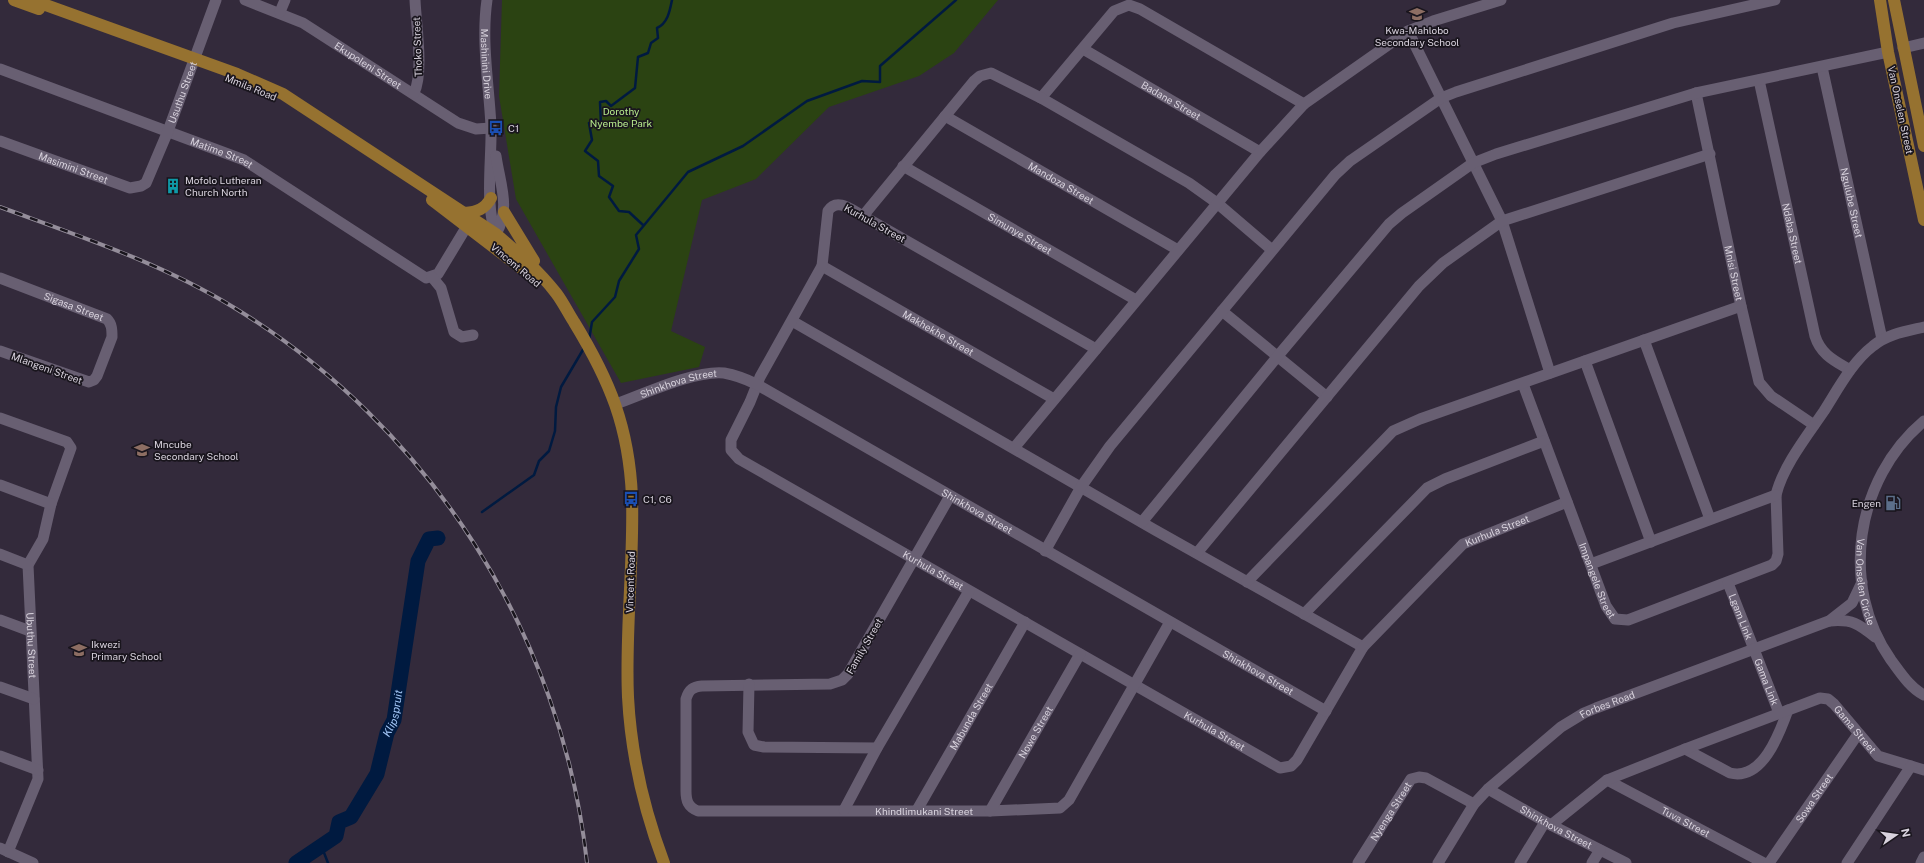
<svg xmlns="http://www.w3.org/2000/svg" width="1924" height="863" viewBox="0 0 1924 863" font-family="'Public Sans',sans-serif">
  <style>
    .green { fill: #2b4312 }
    .lines { fill: none; stroke-linecap: round; stroke-linejoin: round }
    .stream { stroke: #001a40; stroke-width: 2.5 }
    .river { stroke: #001a40; stroke-width: 15 }
    .minor { stroke: #685f72; stroke-width: 11 }
    .major { stroke: #967230; stroke-width: 12 }
    .rail-casing { stroke: #948d9a; stroke-width: 4 }
    .rail { stroke: #19151d; stroke-width: 2.5; stroke-dasharray: 8; stroke-linecap: butt }
    .labels { text-anchor: middle; dominant-baseline: central; stroke-width: 3.5; stroke-linejoin: round; paint-order: stroke }
    .poi-label { font-size: 10px; fill: #d8d2dd; stroke: #19151d; text-anchor: start }
    .street-label { font-size: 10px; fill: #d8d2dd; stroke: #19151d }
    .park-label { font-size: 10px; fill: #b7ea8c; stroke: #19151d }
    .water-label { font-size: 11px; font-style: italic; fill: #a2c6f6; stroke: #19151d }
  </style>
  <rect width="100%" height="100%" fill="#332a3b"/>
  <!-- green -->
  <path class="green" d="M502 0H998L954 53 919 76 829 107 756 179 702 200 671 331 705 347 699 367 621 383 516 199 499 96Z"/>
  <g class="lines">
    <!-- stream -->
    <path class="stream" d="M643 225 629 212 619 211 609 197 613 186 599 176 598 161 585 151 592 140 589 123 601 125 600 102 606 101 611 106 635 88 638 57 648 53 651 43 658 38 657 28C668 23 670 10 672 0
      M589 340 592 322 615 297 619 281 639 249 636 235 688 172 743 146 807 101 862 81 880 82V66L956 0
      M482 512 534 475 539 461 549 451 555 431 556 407 561 387 584 348
      M321 845 328 863"/>
    <!-- river -->
    <path class="river" id="s1" d="M296 863 336 836 339 822 351 817 377 774 387 733 394 720 418 561 429 539 438 538"/>
    <!-- minor -->
    <g class="minor">
      <path id="s2" d="M245 0 303 23 458 123 476 129 491 128"/>
      <path id="s3" d="M487 0C481 41 489 85 491 126 492 160 484 206 497 238"/>
      <path d="M280 12 285 0"/>
      <path d="M1408 31 1502 221 1550 373"/>
      <path d="M1903 48 1924 43"/>
      <path id="s4" d="M1083 49 1260 152"/>
      <path id="s5" d="M1822 67 1882 339"/>
      <path id="s6" d="M0 69 244 160 426 278 438 274 467 226"/>
      <path id="s7" d="M1759 80 1815 336C1821 355 1835 361 1850 370"/>
      <path d="M414 93C424 73 416 24 415 0"/>
      <path id="s8" d="M1696 93 1741 306 1759 382 1771 396 1814 425"/>
      <path d="M1041 98 1114 11 1129 5 1140 9 1304 104"/>
      <path id="s9" d="M945 116 1178 250"/>
      <path id="s10" d="M0 141 130 188 141 186 146 183 168 131 216 0"/>
      <path id="s11" d="M903 166 1136 300"/>
      <path d="M863 216 974 81 980 76 991 73 1041 98 1189 183 1217 203 1272 250"/>
      <path d="M492 235 496 234C511 208 500 184 496 156"/>
      <path id="s12" d="M822 266 1054 399"/>
      <path d="M432 277 441 288 454 332 462 337 473 335"/>
      <path id="s13" d="M0 278 107 319C112 324 112 330 112 337L97 376 94 380 89 382 0 351"/>
      <path d="M1222 311 1327 397"/>
      <path d="M792 321 1155 530 1363 647"/>
      <path d="M1644 340 1710 519"/>
      <path id="s14" d="M1096 349 863 216C852 210 837 197 828 211L822 266 760 377 750 402 731 440V450L739 459 1280 768 1291 766 1297 760 1363 647 1463 544 1567 502"/>
      <path d="M1585 361 1651 542"/>
      <path id="s15" d="M1523 384 1606 606 1615 619 1628 620 1772 565 1776 561 1778 554 1776 495C1783 466 1807 436 1824 411 1838 389 1852 362 1873 346 1887 334 1907 331 1924 327"/>
      <path id="s16" d="M616 404C644 394 695 370 724 373 735 375 746 379 756 384L1326 711"/>
      <path id="s17" d="M0 418 67 442 71 448 51 504 43 539 28 565 38 779 8 852"/>
      <path id="s18" d="M1924 421C1855 479 1839 586 1891 660 1900 672 1910 688 1924 695"/>
      <path d="M1014 448 1260 152 1304 104 1408 31 1433 21 1501 0"/>
      <path d="M0 485 51 504"/>
      <path id="s19" d="M950 496 848 674 842 680 830 684 702 686C693 687 689 689 686 699V791C686 801 688 807 698 811H990L1060 808 1069 800 1170 622"/>
      <path d="M1142 522 1277 357 1389 224 1402 213 1473 163 1496 154 1696 93 1888 52"/>
      <path d="M1045 551 1081 487 1110 446 1335 175 1350 161 1441 98 1456 92 1673 23 1775 0"/>
      <path d="M1197 553 1419 286 1443 263 1502 221 1710 154"/>
      <path d="M0 554 28 565"/>
      <path d="M1591 564 1776 495"/>
      <path d="M1247 582 1393 431 1420 419 1741 306"/>
      <path id="s20" d="M1728 583 1779 713"/>
      <path d="M1304 614 1427 488 1445 479 1544 441"/>
      <path d="M0 620 30 631"/>
      <path d="M1830 621C1852 619 1859 624 1875 637"/>
      <path d="M749 684 748 732 754 745 764 747 877 748"/>
      <path d="M0 687 34 699"/>
      <path d="M1685 749 1730 773C1762 781 1779 735 1788 710"/>
      <path d="M0 756 38 770"/>
      <path id="s21" d="M1607 780 1764 863"/>
      <path id="s22" d="M1488 789 1551 825 1626 863"/>
      <path d="M844 810 877 748 969 591"/>
      <path id="s23" d="M917 810 1025 622"/>
      <path id="s24" d="M990 811 1080 654"/>
      <path id="s25" d="M1551 825 1607 780 1685 749 1820 698 1828 699 1834 704 1878 756 1924 770"/>
      <path d="M0 848 33 863"/>
      <path id="s26" d="M1358 863 1411 779 1419 777 1426 778 1474 804"/>
      <path id="s27" d="M1438 863 1474 804 1488 789 1561 727 1584 713 1596 708 1829 621 1852 603 1862 582"/>
      <path d="M1520 863 1545 822"/>
      <path d="M1592 863 1600 850"/>
      <path id="s28" d="M1769 863 1858 734"/>
      <path d="M1847 863 1911 766"/>
      <path d="M1921 863 1924 857"/>
    </g>
    <!-- major -->
    <path class="major" d="M14 0 39 9
      M32 0 237 74 283 94 496 234C517 252 539 271 556 293 563 302 568 313 574 322 610 381 629 427 632 497 634 564 625 631 628 697 631 754 644 810 664 863
      M1880 0 1888 52 1924 220
      M1894 0 1924 146
      M432 200 530 275
      M504 212 534 261
      M465 213C477 212 485 209 491 198"/>
    <defs>
      <path id="rail" d="M0 207C79 236 161 263 233 307 430 426 562 635 587 863"/>
    </defs>
    <!-- rail casing -->
    <use href="#rail" class="rail-casing"/>
    <!-- rail -->
    <use href="#rail" class="rail"/>
  </g>
  <!-- icons -->
  <defs>
    <symbol id="school-bare" viewBox="-9 -9 18 18"><path d="M0-5L7-2L0 1L-7-2ZM-4 1L0 2.5L4 1V4Q0 6-4 4Z" fill="#8d6e63" stroke="#19151d" stroke-width="2.5" paint-order="stroke"/></symbol>
    <symbol id="bus-bare" viewBox="-9 -9 18 18"><path d="M-5-6H5V4H4V6H2V4H-2V6H-4V4H-5ZM-3.5-4V0h7V-4ZM-3.5 1.2v1.5H-2V1.2ZM2 1.2v1.5H3.5V1.2Z" fill="#1a4fb4" stroke="#19151d" stroke-width="2.5" paint-order="stroke"/></symbol>
    <symbol id="building-bare" viewBox="-9 -9 18 18"><path d="M-4-6H4V6H1V3H-1V6H-4ZM-2.5-4.3h1.7v1.8h-1.7ZM.8-4.3h1.7v1.8H.8ZM-2.5-1h1.7V.8h-1.7ZM.8-1h1.7V.8H.8Z" fill="#0f9aa8" stroke="#19151d" stroke-width="2.5" paint-order="stroke"/></symbol>
    <symbol id="fuel-bare" viewBox="-9 -9 18 18"><path d="M-5.5-6h7V0h2V4h1.3V-2.5L3-4.5l.8-.8L6-3V5H2.5V1h-1V6h-7ZM-4.2-4.7v3.2H.2V-4.7Z" fill="#5c6f8a" stroke="#19151d" stroke-width="2.5" paint-order="stroke"/></symbol>
  </defs>
  <g fill-rule="evenodd">
    <use href="#school-bare" x="1406" y="3" width="22" height="22"/>
    <use href="#bus-bare" x="485" y="117" width="22" height="22"/>
    <use href="#building-bare" x="162" y="175" width="22" height="22"/>
    <use href="#school-bare" x="131" y="439" width="22" height="22"/>
    <use href="#bus-bare" x="620" y="488" width="22" height="22"/>
    <use href="#fuel-bare" x="1882" y="492" width="22" height="22"/>
    <use href="#school-bare" x="68" y="639" width="22" height="22"/>
  </g>
  <g class="labels">
    <!-- poi labels -->
    <g class="poi-label">
      <text x="1417" y="30" text-anchor="middle">Kwa-Mahlobo<tspan x="1417" dy="12">Secondary School</tspan></text>
      <text x="508" y="128">C1</text>
      <text x="185" y="180">Mofolo Lutheran<tspan x="185" dy="12">Church North</tspan></text>
      <text x="154" y="444">Mncube<tspan x="154" dy="12">Secondary School</tspan></text>
      <text x="643" y="499">C1, C6</text>
      <text x="1881" y="503" text-anchor="end">Engen</text>
      <text x="91" y="644">Ikwezi<tspan x="91" dy="12">Primary School</tspan></text>
    </g>
    <!-- street labels -->
    <g class="street-label">
      <text transform="translate(417 47) rotate(-92)">Thoko Street</text>
      <text stroke="none"><textPath href="#s2" startOffset="140">Ekupoleni Street</textPath></text>
      <text stroke="none"><textPath href="#s3" startOffset="64">Mashinini Drive</textPath></text>
      <text transform="translate(251 87) rotate(22)">Mmila Road</text>
      <text stroke="none"><textPath href="#s10" startOffset="253">Usuthu Street</textPath></text>
      <text stroke="none"><textPath href="#s4" startOffset="102">Badane Street</textPath></text>
      <text transform="translate(1901 110) rotate(78)">Van Onselen Street</text>
      <text stroke="none"><textPath href="#s6" startOffset="237">Matime Street</textPath></text>
      <text stroke="none"><textPath href="#s10" startOffset="78">Masimini Street</textPath></text>
      <text stroke="none"><textPath href="#s9" startOffset="134">Mandoza Street</textPath></text>
      <text stroke="none"><textPath href="#s5" startOffset="139">Ngulube Street</textPath></text>
      <text transform="translate(875 223) rotate(29)">Kurhula Street</text>
      <text stroke="none"><textPath href="#s11" startOffset="135">Simunye Street</textPath></text>
      <text stroke="none"><textPath href="#s7" startOffset="157">Ndaba Street</textPath></text>
      <text transform="translate(516 265) rotate(40)">Vincent Road</text>
      <text stroke="none"><textPath href="#s8" startOffset="184">Mnisi Street</textPath></text>
      <text stroke="none"><textPath href="#s13" startOffset="79">Sigasa Street</textPath></text>
      <text stroke="none"><textPath href="#s12" startOffset="134">Makhekhe Street</textPath></text>
      <text transform="translate(47 368) rotate(20)">Mlangeni Street</text>
      <text stroke="none"><textPath href="#s16" startOffset="66">Shinkhova Street</textPath></text>
      <text stroke="none"><textPath href="#s16" startOffset="402">Shinkhova Street</textPath></text>
      <text stroke="none"><textPath href="#s14" startOffset="1536">Kurhula Street</textPath></text>
      <text stroke="none"><textPath href="#s14" startOffset="806">Kurhula Street</textPath></text>
      <text stroke="none"><textPath href="#s15" startOffset="210">Impangele Street</textPath></text>
      <text transform="translate(630 582) rotate(-88)">Vincent Road</text>
      <text stroke="none"><textPath href="#s18" startOffset="180">Van Onselen Circle</textPath></text>
      <text stroke="none"><textPath href="#s20" startOffset="36">Lgam Link</textPath></text>
      <text stroke="none"><textPath href="#s17" startOffset="284">Ubuthu Street</textPath></text>
      <text transform="translate(864 646) rotate(-60)">Family Street</text>
      <text stroke="none"><textPath href="#s16" startOffset="726">Shinkhova Street</textPath></text>
      <text stroke="none"><textPath href="#s20" startOffset="106">Gama Link</textPath></text>
      <text stroke="none"><textPath href="#s27" startOffset="237">Forbes Road</textPath></text>
      <text stroke="none"><textPath href="#s23" startOffset="108">Mabunda Street</textPath></text>
      <text stroke="none"><textPath href="#s25" startOffset="349">Gama Street</textPath></text>
      <text stroke="none"><textPath href="#s14" startOffset="1130">Kurhula Street</textPath></text>
      <text stroke="none"><textPath href="#s24" startOffset="91">Nowe Street</textPath></text>
      <text stroke="none"><textPath href="#s28" startOffset="79">Sowa Street</textPath></text>
      <text stroke="none"><textPath href="#s19" startOffset="720">Khindlimukani Street</textPath></text>
      <text stroke="none"><textPath href="#s26" startOffset="61">Nyenga Street</textPath></text>
      <text stroke="none"><textPath href="#s21" startOffset="89">Tuva Street</textPath></text>
      <text stroke="none"><textPath href="#s22" startOffset="78">Shinkhova Street</textPath></text>
    </g>
    <!-- park labels -->
    <g class="park-label">
      <text x="621" y="111">Dorothy<tspan x="621" dy="12">Nyembe Park</tspan></text>
    </g>
    <!-- water labels -->
    <g class="water-label">
      <text stroke="none"><textPath href="#s1" startOffset="189">Klipspruit</textPath></text>
    </g>
  </g>
  <!-- north arrow -->
  <g transform="translate(1896 835) rotate(77)" stroke="#19151d" stroke-width="3" paint-order="stroke">
  <path d="M0-3L7 15L0 10L-7 15Z" fill="#d8d2dd"/>
  <text y="-6" font-size="11" font-weight="bold" text-anchor="middle" fill="#d8d2dd">N</text>
  </g>
</svg>
